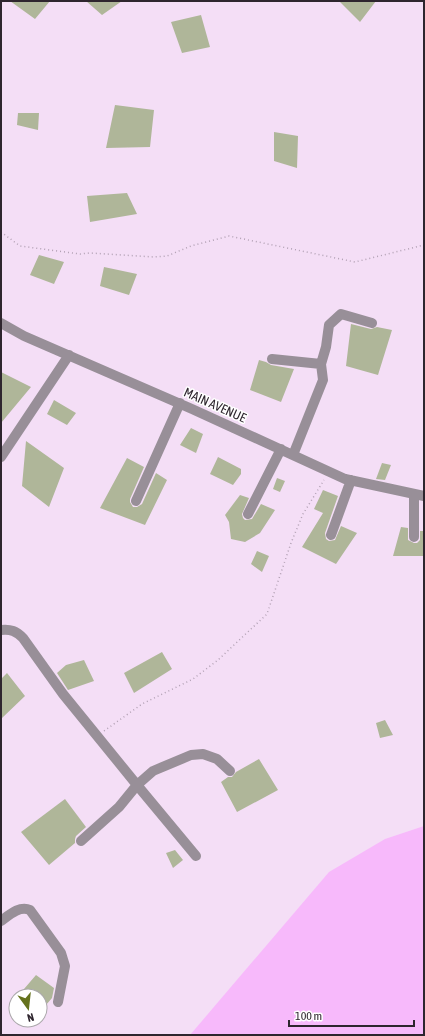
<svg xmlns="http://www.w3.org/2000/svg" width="425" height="1036" viewBox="0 0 425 1036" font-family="'Asap Condensed',sans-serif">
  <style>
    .green { fill: #f7b9fb }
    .building { fill: #afb699 }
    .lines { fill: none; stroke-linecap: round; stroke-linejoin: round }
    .path { stroke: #b2a1b4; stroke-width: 1.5; stroke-dasharray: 1 3; stroke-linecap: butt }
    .minor { stroke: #988f98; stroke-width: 10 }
    .labels { text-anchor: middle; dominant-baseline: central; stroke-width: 3; stroke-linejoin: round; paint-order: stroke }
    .street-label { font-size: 13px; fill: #2e252e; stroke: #fff }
  </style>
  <rect width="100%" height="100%" fill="#f4def6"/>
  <!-- green -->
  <path class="green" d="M424 826V1035H190L329 872 385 839Z"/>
  <!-- building -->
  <path class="building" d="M10 1H50L35 19Z
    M86 1H122L102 15Z
    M339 1H376L360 22Z
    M201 15 210 47 182 53 171 22Z
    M115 105 154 110 150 147 106 148Z
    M18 113H39L38 130 17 125Z
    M274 132 298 136 297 168 274 161Z
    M127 193 137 214 90 222 87 196Z
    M39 255 64 262 54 284 30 275Z
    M104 267 137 274 129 295 100 286Z
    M351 324 371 329 377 327 392 330 378 375 346 366Z
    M259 360 266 362 271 365 294 369 281 402 250 390Z
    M1 372 31 387 1 423Z
    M54 400 76 413 67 425 47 414Z
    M191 428 203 434 196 453 180 445Z
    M26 441 64 468 49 507 22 486Z
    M218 457 241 469V474L233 485 210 474Z
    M127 458 144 467 130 499V502L133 507H137L142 504 156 473 167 480 145 525 100 508Z
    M382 463 391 465 385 480 376 479Z
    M277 478 285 481 280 492 273 489Z
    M323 490 338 496 325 533 326 539 329 541 335 540 341 526 357 533 336 564 302 547 323 513 314 509Z
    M240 495 249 498 242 514 243 518 245 520 252 519 261 504 275 510 260 533 245 542 231 539 229 522 225 515Z
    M401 527 408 528V540L414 543H417L420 540V531H424V556H393Z
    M257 551 269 556 262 572 251 564Z
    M162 652 172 669 134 693 124 673Z
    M84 660 94 681 68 690 57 673 66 665Z
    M7 673 25 696 1 719V679Z
    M385 720 393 735 380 738 376 723Z
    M259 759 278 790 237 812 221 782 228 777H232L236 772Z
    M65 799 86 827 76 836 75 839V843L49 865 21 832Z
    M175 850 183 860 173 868 166 853Z
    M36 975 54 988 52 998 40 1012V996H18Z"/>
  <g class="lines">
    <!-- path -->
    <path class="path" d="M1 232 20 246 80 254 90 253 154 257 167 256 191 246 229 236 355 262 424 245
      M104 731 142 704 193 679 218 660 267 614 291 543 303 514 324 480"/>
    <!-- minor -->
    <path class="minor" d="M1 323 24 336 192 409 345 479 424 496
      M272 359 321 364
      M293 455 323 380 321 364 326 347 329 325 341 314 372 323
      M1 457 69 355
      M414 494V537
      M136 501 180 403
      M248 514 281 449
      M331 535 351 480
      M1 630C11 629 16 631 23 638L63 694 137 785 196 856
      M81 841 119 807 137 785 153 771 191 755 203 754 217 759 230 771
      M1 921C9 915 20 905 30 910L61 953 65 966 58 1002"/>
  </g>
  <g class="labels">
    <!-- street labels -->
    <g class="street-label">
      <text transform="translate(215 405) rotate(24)">MAIN AVENUE</text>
    </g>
  </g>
  <!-- border -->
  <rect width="425" height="1036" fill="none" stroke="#2e252e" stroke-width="4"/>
  <!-- north arrow -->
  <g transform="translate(28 1008) rotate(165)"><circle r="19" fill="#ffffff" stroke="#aba8ab"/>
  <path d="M0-3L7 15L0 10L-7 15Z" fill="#65721d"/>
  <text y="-6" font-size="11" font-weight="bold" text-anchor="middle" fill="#2e252e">N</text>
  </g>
  <!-- scale -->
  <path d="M289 1020v6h125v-6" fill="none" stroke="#2e252e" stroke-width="2"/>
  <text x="295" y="1020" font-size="12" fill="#2e252e" stroke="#ffffff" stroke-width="3" paint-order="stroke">100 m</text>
</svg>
